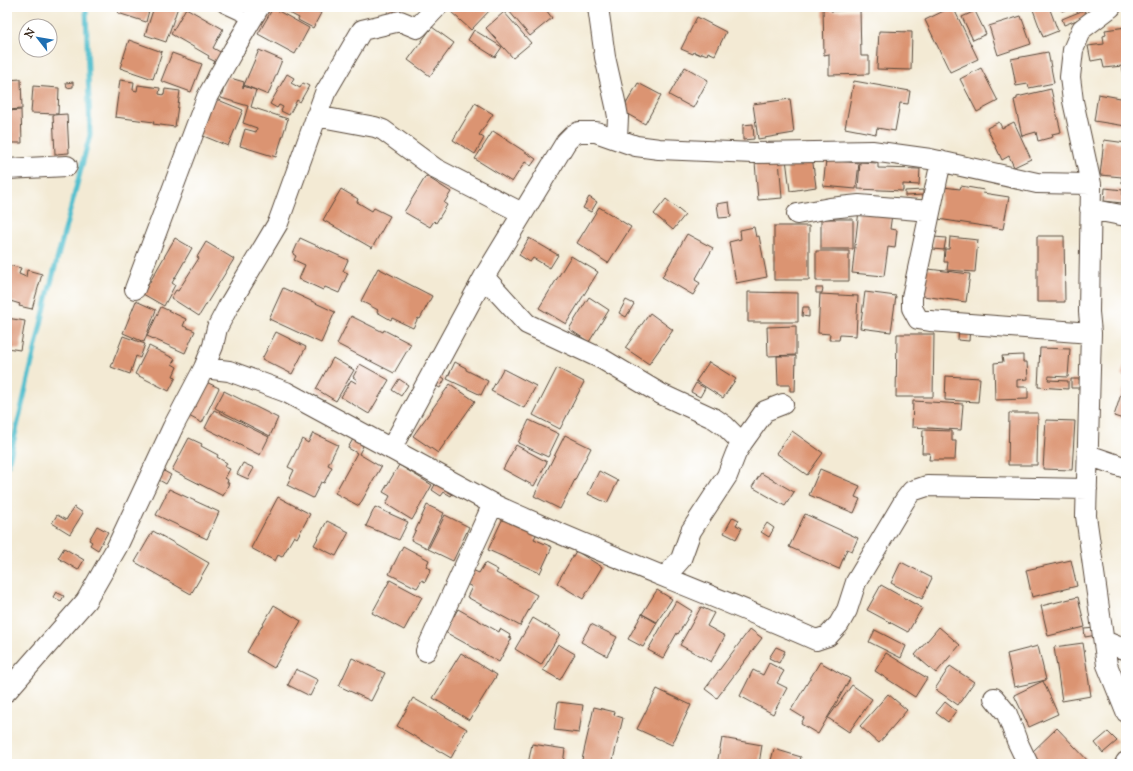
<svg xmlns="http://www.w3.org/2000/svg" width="1133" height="771" viewBox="0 0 1133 771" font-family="'IM FELL Great Primer',serif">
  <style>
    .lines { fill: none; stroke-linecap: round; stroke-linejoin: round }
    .stream { stroke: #53bfce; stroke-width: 5 }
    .building { fill: #db9472 }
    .service-casing { stroke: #574739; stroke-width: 12 }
    .minor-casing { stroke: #574739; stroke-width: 22 }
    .service { stroke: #fff; stroke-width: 10 }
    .minor { stroke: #fff; stroke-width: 20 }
  </style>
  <rect width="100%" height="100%" fill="#fff"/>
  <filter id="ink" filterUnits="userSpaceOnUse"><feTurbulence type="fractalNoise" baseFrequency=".025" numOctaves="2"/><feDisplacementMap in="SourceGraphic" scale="8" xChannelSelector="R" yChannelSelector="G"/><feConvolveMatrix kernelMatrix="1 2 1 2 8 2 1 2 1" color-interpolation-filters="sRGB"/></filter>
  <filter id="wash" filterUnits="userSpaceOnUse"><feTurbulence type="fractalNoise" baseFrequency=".012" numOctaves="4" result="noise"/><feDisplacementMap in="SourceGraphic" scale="16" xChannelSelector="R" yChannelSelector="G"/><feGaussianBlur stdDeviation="0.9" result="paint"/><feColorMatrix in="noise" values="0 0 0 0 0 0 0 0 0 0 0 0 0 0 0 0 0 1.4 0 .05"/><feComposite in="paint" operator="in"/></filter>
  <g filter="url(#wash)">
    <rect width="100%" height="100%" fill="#f3ead4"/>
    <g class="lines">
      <!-- stream -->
      <path class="stream" d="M8 465 48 294 90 135 86 7"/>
    </g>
    <g id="blocks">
      <!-- building -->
      <path class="building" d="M120 7H150L146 22 118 13Z
        M154 7H178L166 42 145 35Z
        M281 7H309L321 13 313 28 298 20 299 18 280 8Z
        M390 7H401L394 21 385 17Z
        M454 7H490L492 8 471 30 450 11Z
        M513 7H544L552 18 530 36 509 11Z
        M629 7H653L652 10 629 8Z
        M823 7H831V11L860 10 861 56H869V74L829 75V54L824 55Z
        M941 7H950L942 11Z
        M952 7H953L978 59 950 72 925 20Z
        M1015 7H1022V9L1016 10Z
        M1032 7H1049L1058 31 1043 37Z
        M1060 7H1073L1062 11Z
        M186 8 223 29 213 48 222 53 216 62 208 58 209 56 171 34Z
        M273 8 309 28 295 54 258 34Z
        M1084 10 1087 16 1064 25 1062 19Z
        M975 11 986 34 973 40 962 17Z
        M504 12 531 43 513 58 486 28Z
        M1021 16 1031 44 998 55 989 26Z
        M697 17 726 32 715 55 708 52 707 55 702 53 701 55 694 52 693 54 681 49Z
        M432 27 454 43 430 76 408 60Z
        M1126 27V75H1124L1122 66 1104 68 1102 59 1091 61 1088 46 1104 44 1103 36 1106 35 1105 30Z
        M474 30 502 47 495 57 468 40Z
        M879 31 912 32 911 70 877 69Z
        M7 39H8L10 69H7Z
        M129 40 162 52 153 79 120 68Z
        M259 50 282 60 268 95 244 85Z
        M1048 52 1054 83 1029 88 1028 84 1016 86 1011 59Z
        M172 53 202 64 191 92 161 81Z
        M685 67 708 80 693 108 669 95Z
        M981 68 998 101 977 112 960 79Z
        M287 74 294 78 291 83 300 88 303 83 309 86 300 102 297 100 289 115 281 111 283 107 279 105 277 108 270 104Z
        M227 77 244 82 243 88V86L256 90 251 107 288 119 276 157 240 146 245 129 256 132 257 128 243 123 248 106 221 98Z
        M21 79 22 109 7 110V80Z
        M120 80 134 82 133 90 137 91 138 85 160 88 159 94 164 95 165 89 180 91 175 127 153 124 154 122 115 117Z
        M854 81 910 91 908 104 900 103 895 131 877 128 876 134 845 128Z
        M73 82V87L67 88 66 83Z
        M638 83 661 95 645 124 622 111Z
        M33 86 59 88 58 114 31 113Z
        M1051 89 1061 132 1052 134 1053 137 1038 141 1036 132 1022 136 1014 100 1017 99V97Z
        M1098 94 1126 99V126L1094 121Z
        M211 97 243 110 228 146 196 133Z
        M790 99 794 133 758 139 753 104Z
        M475 103 493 114 479 135 484 138 475 154 453 140Z
        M21 110 22 143H7V111Z
        M67 114 69 153 55 154 53 115Z
        M999 122 1002 128 1014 122 1031 159 1014 167 1009 156 1002 160 987 128Z
        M753 124 754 139 743 140V125Z
        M493 131 536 159 531 166 525 162 512 182 475 159Z
        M1104 140 1126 143V183H1122V177L1100 175Z
        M812 156 816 187 790 191 786 159Z
        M779 159 782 198 758 200 755 162Z
        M826 160 859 163 856 189 823 186Z
        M860 162 878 163V168L920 169 919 185 903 184V191L858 189Z
        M426 176 451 192 444 203 447 205 436 223 434 221 430 227 404 212Z
        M961 186 984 190 983 193 1009 197 1003 229 938 219 943 187 960 189Z
        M1105 188 1123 190 1122 203 1104 201Z
        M341 189 358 199 357 202 372 211 374 208 390 216 372 248 323 220Z
        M923 190V195L905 196V191Z
        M589 197 597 202 591 212 583 208Z
        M666 199 685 215 673 230 654 214Z
        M729 202 731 217 719 218 717 204Z
        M599 207 631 227 608 263 577 243Z
        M859 210 892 214 890 229 897 230 895 248 888 247 884 276 852 273Z
        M821 219H853V249H821Z
        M774 226H809V280H774Z
        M754 227 756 237 759 236 767 277 736 283 729 242 741 239 740 230Z
        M687 234 713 248 695 280 700 283 693 295 662 277Z
        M1037 236H1064L1065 302H1037Z
        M934 237 946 238 944 250 933 249Z
        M950 237 978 240 975 272 947 270 948 262H944L945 249H949Z
        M175 238 192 248 172 283 175 285 164 306 143 294Z
        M300 238 348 260 343 271 348 273 339 293 325 287 323 290 299 279 305 265 294 260 296 256 293 254Z
        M529 238 558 255 550 268 533 258 530 262 519 255Z
        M206 242 234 259 199 316 171 298 176 290 178 291 199 258 197 257Z
        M816 251H849V281H816Z
        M571 256 598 272 566 324 539 308Z
        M7 265 21 268 19 274 26 277 27 270 42 274 32 309 19 306 20 304 7 300Z
        M378 268 432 296 420 319 418 318 413 328 392 318 391 320 377 312 378 310 361 301Z
        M920 268 970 274 966 302 916 295Z
        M283 288 335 312 321 343 269 319Z
        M816 288H823L822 293H816Z
        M748 292 798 293V322H748Z
        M865 292 896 296 891 332 860 328Z
        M820 294 858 296 856 336 840 335 839 340H829L830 334 818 333Z
        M589 297 609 310 589 342 569 329Z
        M626 300 634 304 626 317 619 313Z
        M136 301 156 310 144 342 123 333Z
        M161 307 186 319 183 326 195 331 185 353 147 336Z
        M803 307H809V317L802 316Z
        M650 313 673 330 649 364 625 348Z
        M351 316 383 332 384 330 411 344 394 373 337 344Z
        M7 318 25 321 20 350 7 348Z
        M796 326V355L768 356 767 327Z
        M959 326H970L969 341 958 340Z
        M276 332 306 347 292 374 262 359Z
        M897 334H934L933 397H896Z
        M123 336 145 344 140 358 136 356 130 374 111 367Z
        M149 346 175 359 172 364 177 367 173 376 176 377 169 391 135 374Z
        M1040 348 1070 349 1068 377 1049 376 1048 380 1068 381V389L1038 387Z
        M1023 355V362H1027L1028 379 1017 380V387H1028V399L995 400 994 363 1003 362 1002 356Z
        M777 356H796L795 391H790V385H778Z
        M333 358 354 370 336 401 316 389Z
        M1126 361V377L1121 375Z
        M455 362 466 368V370L488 381 481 395 447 379Z
        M709 362 736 379 723 398 696 381Z
        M360 364 389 380 369 414 341 397 351 380 356 383 357 380 353 377Z
        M557 368 584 382 560 429 533 415Z
        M503 369 536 386 524 408 491 391Z
        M438 374 445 379 440 388 432 384Z
        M946 376 980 378 978 402 945 400Z
        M399 379 408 385 401 396 392 390Z
        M1071 379H1081L1080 388H1071Z
        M204 381 219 388 202 423 187 415Z
        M696 383 705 388 700 397 691 392Z
        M450 384 475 401 438 453 413 436Z
        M1123 388 1126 389V420L1114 416Z
        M224 391 278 418 270 436 215 408Z
        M913 401 963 404 961 430 912 427Z
        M214 410 269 437 260 455 205 428Z
        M1009 413H1038L1037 465H1008Z
        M529 420 559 434 548 457 518 443Z
        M1046 420 1075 421 1072 470 1043 469Z
        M923 430 952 431V441H956L955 460H929L930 453H922Z
        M792 431 823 453 807 475 776 453Z
        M313 433 338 445 328 465 332 467 324 483 321 482 313 498 287 485 294 470 288 467 302 439 308 443Z
        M565 435 591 448 560 509 534 496Z
        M189 438 202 444 201 446 218 455 217 457 227 463 225 467 230 469 225 478 228 480 227 483H229L223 496 172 470Z
        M353 439 363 446 359 454 381 467 359 506 335 493 357 453 348 448Z
        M516 445 547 462 534 486 503 469Z
        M243 463 254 468 248 479 237 474Z
        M399 465 432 485 412 520 386 504 390 496 383 492Z
        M820 469 860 486 855 497 860 499 854 513 809 495Z
        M164 471 171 475 166 484 159 480Z
        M599 471 618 481 607 503 588 494Z
        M761 473 794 492 785 506 752 487Z
        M438 479 456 489 451 496 444 492 441 496 432 490Z
        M169 489 219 512 207 539 156 515Z
        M278 497 310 514 297 538 294 536 282 557 278 555 275 561 251 548Z
        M427 505 444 513 427 548 411 540Z
        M74 507 83 513 70 534 52 523 57 515 66 520Z
        M375 507 408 522 399 540 366 526Z
        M805 514 858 538 852 551 847 549 839 569 789 547Z
        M445 515 469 527 453 561 428 549Z
        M504 516 538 531 534 539 552 547 540 573 488 550Z
        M733 517 739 520 736 525 742 528 736 539 724 533Z
        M327 521 349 532 336 556 314 545Z
        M767 523 774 528 769 537 761 532Z
        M97 526 108 532 98 550 90 545 92 542 89 540Z
        M153 531 209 563 191 594 135 562Z
        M403 546 429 560 426 567 431 569 425 582 422 580 417 588 389 574Z
        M64 548 84 560 78 570 58 558Z
        M576 551 602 567 583 599 557 583Z
        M1071 560 1077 586 1032 597 1026 570Z
        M901 562 932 578 922 599 891 583Z
        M485 563 498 570 496 573 537 595 520 626 467 597 472 587 463 582 470 569 479 573Z
        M390 580 422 597 404 630 372 613Z
        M881 585 922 608 908 632 867 610Z
        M657 590 672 599 657 622 642 614Z
        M56 592 64 596 61 601 53 597Z
        M1078 597 1085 627 1048 636 1041 606Z
        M676 601 692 611 678 634 677 633 663 658 648 650Z
        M274 605 301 621 274 668 247 652Z
        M701 607 714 613 707 626 725 636 711 662 680 645Z
        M458 609 499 632 500 629 510 635 509 637 512 638 499 662 445 632 449 625 446 624 451 615 454 616Z
        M642 614 657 623 643 647 628 639Z
        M533 618 560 634 541 665 515 649Z
        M591 624 617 637 607 656 581 642Z
        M939 627 960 645 936 673 915 655Z
        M1096 628 1097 635 1085 637 1084 629Z
        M750 629 762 638 717 698 705 689Z
        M875 630 906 646 901 658 869 642Z
        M1083 643 1091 696 1062 701 1054 647Z
        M558 644 575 654 560 680 543 670Z
        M1038 646 1046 680 1014 687 1007 654Z
        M776 647 785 651 779 663 769 658Z
        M461 653 497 675 469 720 433 698Z
        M886 653 927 678 915 697 875 671Z
        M352 658 385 673 371 701 339 686Z
        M820 662 850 679 818 734 801 724 804 718 791 710Z
        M769 663 784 671 777 683 787 688 773 714 740 696 753 670 763 675Z
        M950 666 974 682 958 705 935 689Z
        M296 669 318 680 310 696 288 685Z
        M1043 681 1058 714 1029 727 1014 695Z
        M852 685 872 699 849 732 828 718Z
        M657 689 691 705 672 745 637 729Z
        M888 694 907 710 879 743 860 726Z
        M413 698 467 729 451 758 397 726Z
        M558 702 583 705 579 733 554 730Z
        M945 702 956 711 948 722 936 713Z
        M594 707 615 712 614 715 623 718 612 764H581Z
        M1057 728 1091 764H1039L1030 754Z
        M1108 732 1117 741 1103 753 1095 743Z
        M722 738 762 745 759 764H717Z
        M532 744 565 749 563 764H528Z
        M774 749 801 757 799 764H770Z"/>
    </g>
  </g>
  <g filter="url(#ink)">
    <use href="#blocks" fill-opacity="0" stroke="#574739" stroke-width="1"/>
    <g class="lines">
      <defs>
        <path id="service" d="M223 7 251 20"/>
        <path id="minor" d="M598 7 605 57 616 106 618 117 617 138
          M1111 7 1082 29 1073 50 1070 77 1073 101 1091 184 1089 312 1091 333 1086 516 1107 665 1126 712
          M316 116 375 127 383 130 436 169 522 213
          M941 161 912 297V308L918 319 930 321 1091 333
          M7 169 67 166
          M1090 209 1126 216
          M797 214 830 208 859 205 930 211
          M484 277 527 324 602 359 661 394 715 419 725 426 742 443
          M135 289 207 97 234 49 259 7
          M204 368 229 371 286 392 493 504C599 553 709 593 816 640L828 636 839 624 847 610 856 582 905 500 912 491 927 486 1087 489
          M391 449 484 277 566 142 573 135 579 132H596L636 146 659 149 754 153 872 151 930 159 1037 183 1091 184
          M1088 455 1126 468
          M665 577 681 559 691 531 727 476 736 453 742 443 765 411 783 404
          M1104 641 1126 650
          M426 651 493 504
          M7 691 86 601 117 547 173 427 204 368 213 346 217 328 228 307 278 223 325 93 362 30 400 21 417 28 437 7
          M994 698 1007 714 1017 741 1028 764
          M1125 764 1126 762"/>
      </defs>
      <!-- service casing -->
      <use href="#service" class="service-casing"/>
      <!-- minor casing -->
      <use href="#minor" class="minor-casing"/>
      <!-- service -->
      <use href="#service" class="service"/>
      <!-- minor -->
      <use href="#minor" class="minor"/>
    </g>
  </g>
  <!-- margin -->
  <rect width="1133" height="771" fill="none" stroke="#fff" stroke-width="24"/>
  <!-- north arrow -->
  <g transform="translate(38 38) rotate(301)"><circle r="19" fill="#ffffff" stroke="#b1aaa5"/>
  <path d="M0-3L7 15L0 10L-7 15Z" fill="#1f6fb2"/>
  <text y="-6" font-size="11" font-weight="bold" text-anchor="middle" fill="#3b2a1e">N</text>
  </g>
</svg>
